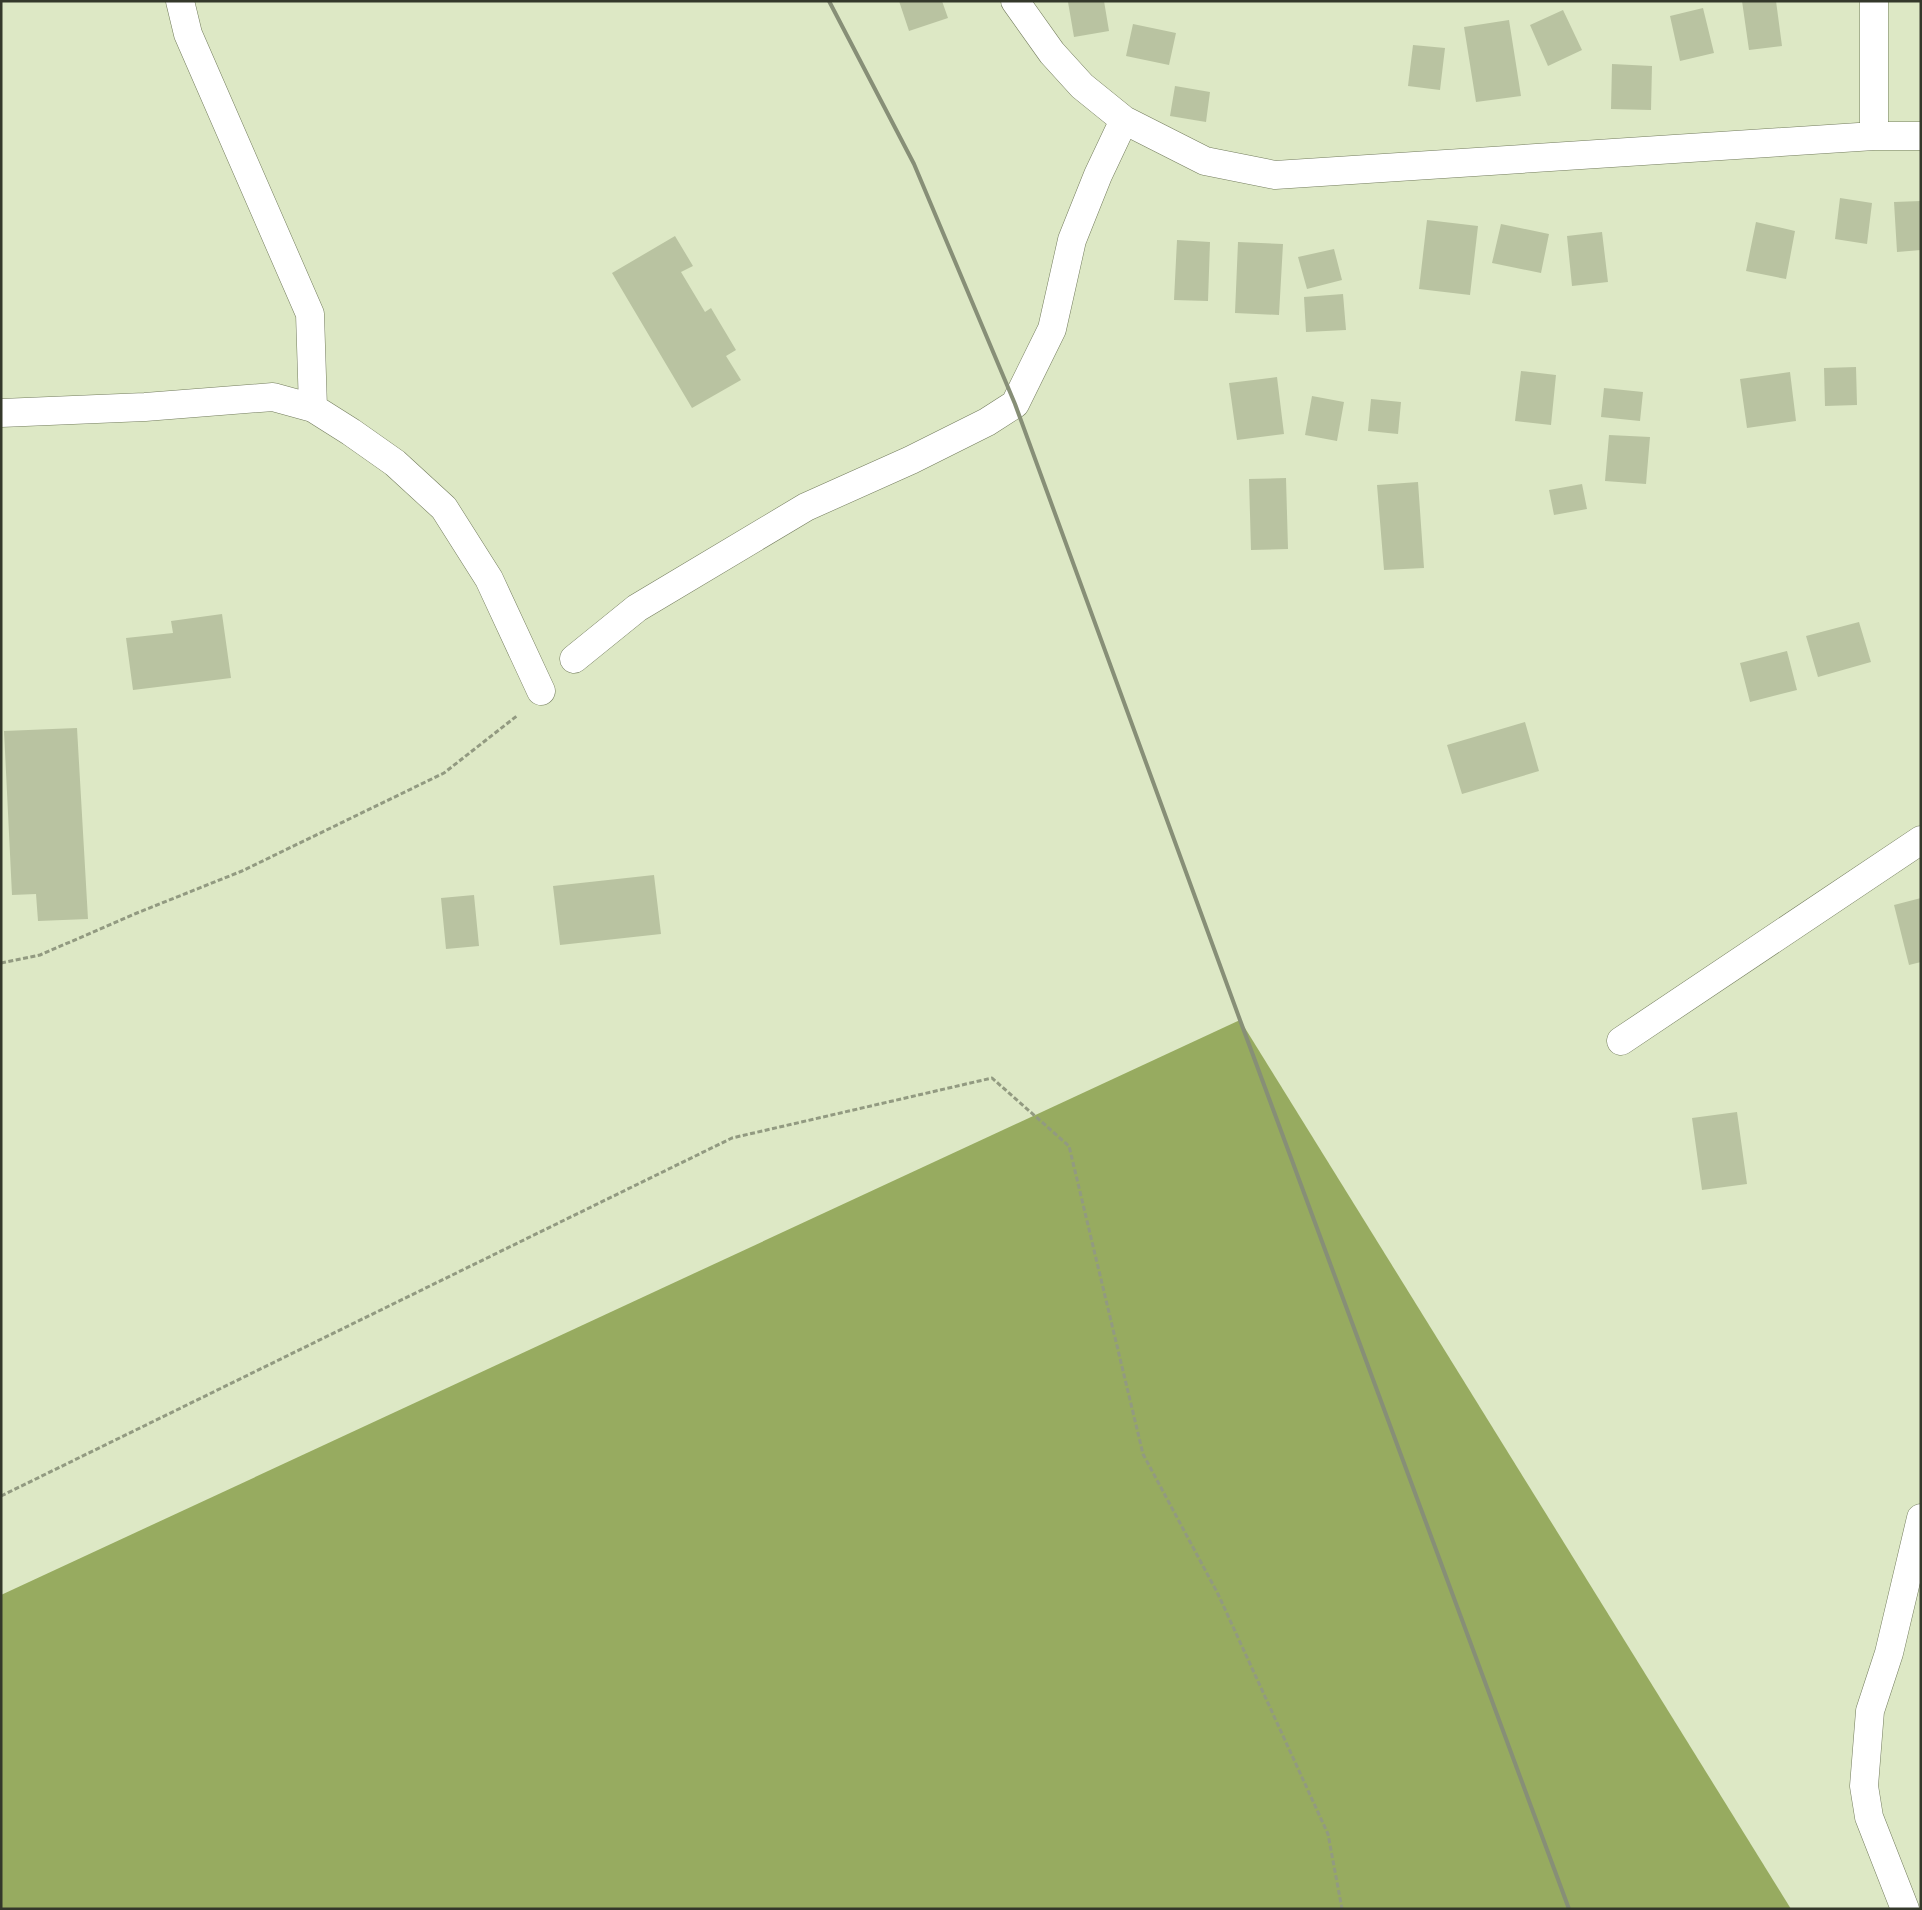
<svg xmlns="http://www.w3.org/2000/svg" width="1922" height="1910" viewBox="0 0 1922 1910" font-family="Montserrat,sans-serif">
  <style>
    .forest { fill: #97ab60 }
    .building { fill: #b9c3a1 }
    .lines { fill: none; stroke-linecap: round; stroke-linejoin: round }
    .minor-casing { stroke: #737c5d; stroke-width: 29 }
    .path { stroke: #929a81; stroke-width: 3; stroke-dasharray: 5 2.5; stroke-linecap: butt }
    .minor { stroke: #fff; stroke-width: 28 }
    .rail { stroke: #878f77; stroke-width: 4 }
  </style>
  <rect width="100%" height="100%" fill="#dde8c5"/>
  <!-- forest -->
  <path class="forest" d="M1240 1020 1791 1909H1V1595Z"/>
  <!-- building -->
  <path class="building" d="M899 1H942L948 18 909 31Z
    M1104 1 1109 31 1074 37 1068 2Z
    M1742 1H1776L1782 46 1749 50Z
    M1703 8 1714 53 1680 61 1670 16Z
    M1563 10 1582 50 1548 66 1530 25Z
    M1509 20 1521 96 1476 102 1464 27Z
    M1133 24 1176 33 1169 65 1126 56Z
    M1413 45 1445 48 1440 90 1408 86Z
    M1612 64 1652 66 1651 110 1611 109Z
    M1175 86 1210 92 1206 122 1170 116Z
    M1840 198 1872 203 1867 244 1835 239Z
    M1921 201V250L1897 252 1894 202Z
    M1427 220 1478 226 1470 295 1419 289Z
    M1756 222 1795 231 1786 279 1746 271Z
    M1501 224 1549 234 1541 273 1492 263Z
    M1602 232 1608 282 1572 286 1567 236Z
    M675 236 693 266 681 272 705 312 711 308 736 350 726 356 741 380 692 408 612 273Z
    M1177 240 1210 242 1208 301 1174 300Z
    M1238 242 1283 244 1279 315 1235 313Z
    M1334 249 1342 280 1307 289 1298 257Z
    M1343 294 1346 330 1306 332 1304 297Z
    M1856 367 1857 405 1825 406 1824 368Z
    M1521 371 1556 375 1551 425 1515 421Z
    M1790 372 1796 421 1747 428 1740 379Z
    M1277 377 1284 434 1237 440 1229 383Z
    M1604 388 1643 392 1640 421 1601 417Z
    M1312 396 1344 402 1337 441 1305 435Z
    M1371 399 1401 402 1398 434 1368 431Z
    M1609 435 1650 437 1646 484 1605 481Z
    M1286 478 1288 549 1251 550 1249 479Z
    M1418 482 1424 568 1384 570 1377 485Z
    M1582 484 1587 509 1554 515 1549 490Z
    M222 614 231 678 133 690 126 638 173 633 171 621Z
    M1859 622 1871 662 1818 677 1806 636Z
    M1787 651 1797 690 1750 702 1740 663Z
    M1525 722 1539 771 1462 794 1447 745Z
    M77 728 88 919 38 921 36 894 12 895 4 731Z
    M654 875 661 934 560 945 553 886Z
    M474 895 479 946 446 949 441 898Z
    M1921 898V962L1909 965 1894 905Z
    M1737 1112 1747 1184 1702 1190 1692 1118Z"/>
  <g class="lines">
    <defs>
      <path id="minor" d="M180 1 188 34 310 314 313 408
        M1015 1 1052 53 1082 86 1124 120 1205 161 1275 175 1874 136H1921
        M1874 136V1
        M1 413 145 407 273 397 313 408 351 432 395 463 444 508 489 579 541 691
        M574 659 637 608 806 507 911 460 987 422 1015 404 1052 329 1072 240 1098 175 1124 120
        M1621 1041 1921 840
        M1905 1909 1869 1817 1864 1786 1870 1711 1889 1653 1921 1518"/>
    </defs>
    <!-- minor casing -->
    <use href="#minor" class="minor-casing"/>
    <!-- path -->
    <path class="path" d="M1 963 40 955 137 913 242 871 444 773 518 715
      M1 1496 732 1138 992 1078 1069 1146 1143 1454 1218 1594 1328 1834 1342 1909"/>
    <!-- minor -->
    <use href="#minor" class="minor"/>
    <!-- rail -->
    <path class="rail" d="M829 1 914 164 1015 404 1240 1020 1569 1909"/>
  </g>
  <!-- border -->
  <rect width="1922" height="1910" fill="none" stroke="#34382b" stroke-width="5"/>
</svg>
